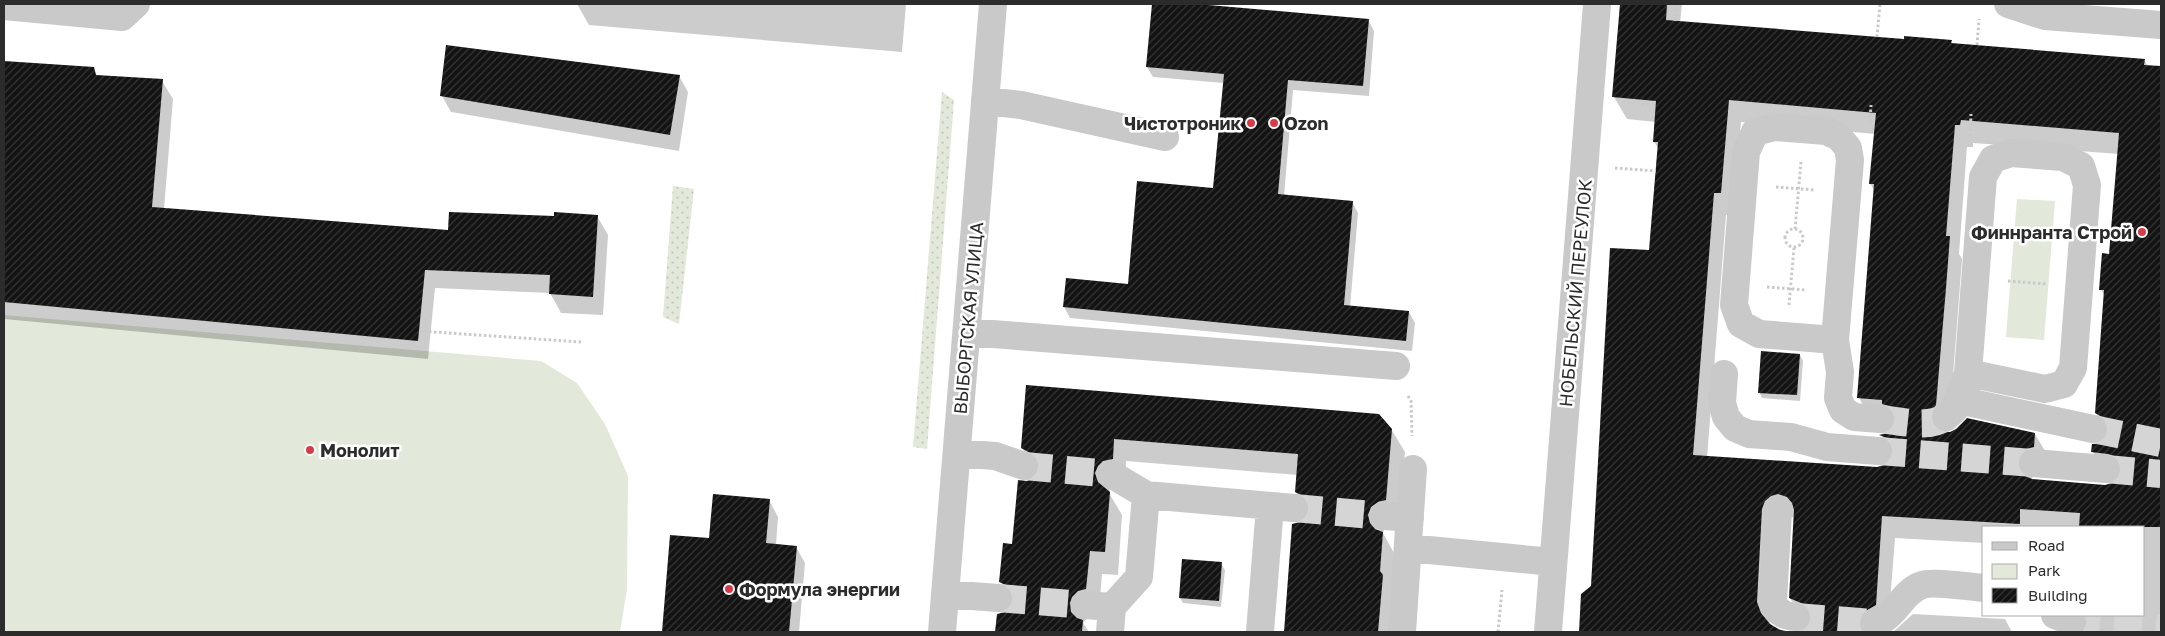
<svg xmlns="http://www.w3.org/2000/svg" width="2165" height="636" viewBox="0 0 2165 636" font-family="'Golos Text',sans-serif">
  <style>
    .grass { fill: url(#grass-dots) }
    .park { fill: #e2e8da }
    .shadow { fill: #0003; fill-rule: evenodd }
    .building { fill: url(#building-hatch); fill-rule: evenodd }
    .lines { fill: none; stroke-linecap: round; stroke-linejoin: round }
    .minor-tunnel { stroke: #d5d5d5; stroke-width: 28; stroke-dasharray: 28 14; stroke-linecap: butt }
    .path { stroke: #c9c9c9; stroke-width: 3; stroke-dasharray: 2.5 2.5; stroke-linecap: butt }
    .minor { stroke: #c9c9c9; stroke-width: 28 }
    .poi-dot { fill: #d43c4b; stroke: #fff; stroke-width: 2 }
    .labels { text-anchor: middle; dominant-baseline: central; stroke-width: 5; stroke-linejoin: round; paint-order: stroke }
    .poi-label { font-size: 18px; font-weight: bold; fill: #2c2c2c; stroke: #fff; text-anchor: start }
    .street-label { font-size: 18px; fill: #2c2c2c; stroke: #fff }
  </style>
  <defs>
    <pattern id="grass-dots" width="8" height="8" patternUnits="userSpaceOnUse" patternTransform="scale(1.25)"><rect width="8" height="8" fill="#e2e8da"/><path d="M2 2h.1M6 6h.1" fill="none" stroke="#c2c7bb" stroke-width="1.8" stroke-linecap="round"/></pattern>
    <pattern id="building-hatch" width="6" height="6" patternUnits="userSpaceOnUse" patternTransform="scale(1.25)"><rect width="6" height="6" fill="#131313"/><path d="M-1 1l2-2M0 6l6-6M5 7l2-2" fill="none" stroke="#363636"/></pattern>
  </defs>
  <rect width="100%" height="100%" fill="#fff"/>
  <!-- grass -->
  <path class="grass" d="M942 92 954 100 927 449 913 447Z
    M673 186 694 189 679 324 663 317Z"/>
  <!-- park -->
  <path class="park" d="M2017 199 2055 201 2044 340 2006 337Z
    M4 315 541 361 577 383 605 424 628 476 627 589 620 632H4Z"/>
  <!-- shadow -->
  <path class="shadow" d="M577 4H906L902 52 589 25Z
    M1153 4H1183L1368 20 1374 31 1369 96 1293 90 1284 196 1352 202 1358 213 1350 307 1409 312 1415 323 1412 351 1070 318 1064 307 1067 279 1129 285 1215 189 1224 83 1153 77 1147 67Z
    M1622 4H1682L1680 23 1905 41H1951L1953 44 2144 60 2148 66 2161 67V632H2085L2088 628 2080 615H2144V527H1984V543L1895 538 1888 628 1880 632H1803L1811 624 1803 621 1790 598 1794 517H1793L1783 519 1775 532 1770 625 1787 632H1581L1583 595 1592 587 1651 252 1659 149 1654 142 1656 122 1627 119 1614 97ZM1741 122 1875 134 1870 183 1875 192 1859 398 1872 420 1894 422 1895 425 1888 434 1881 435 1893 456 1885 466 1877 468 1707 458 1726 215H1733ZM1973 143 2119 154 2110 255 2101 290 2105 297 2096 413 2108 435 2105 441 2093 452 2106 474 2121 476 2113 484 2105 486 2031 480 2048 456 2035 434 1945 433 1949 428 1962 259 1959 254 1967 147H1973Z
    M4 62 93 69 98 77 162 81 173 99 164 209 449 232 555 217 597 216 608 235 603 315 561 313 550 293 435 288 428 359 4 319Z
    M679 76 688 92 679 151 451 112 442 96Z
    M1800 355 1803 361 1800 401 1762 398 1759 392Z
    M1027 386 1391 429 1405 452 1398 523 1384 530 1383 533 1395 555 1392 632H1285L1294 525 1301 524 1309 514 1296 492 1298 475 1126 461 1125 481 1110 488 1109 493 1122 515 1118 575 1102 574 1099 612 1091 614 1083 623 1089 632H996L998 615 1005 613 1013 604 1001 582 1013 546 1028 482 1035 478 1039 473 1035 471 1022 448Z
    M769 500 778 517 776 545 796 547 805 563 799 632H663L672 536 710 540Z
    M1221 564 1225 570 1221 607 1183 603 1180 598Z
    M1913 614 2005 619 2012 632H1893Z"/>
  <!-- building -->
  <path class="building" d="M1152 4H1197L1369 19 1363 86 1288 80 1278 194 1353 201 1344 305 1409 311 1406 341 1063 307 1066 278 1128 284 1137 181 1213 188 1224 74 1146 67Z
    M1620 4H1667L1666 20 1904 39V36L1952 40 1951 43 2145 59 2144 65 2161 66V527H2079L2080 513 2020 509V524L1882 516 1876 605 1862 613 1859 621 1862 632H1796L1803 631 1808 627 1812 618 1810 611 1806 605 1789 598 1794 510 1792 503 1787 497 1778 494 1771 496 1765 501 1762 509 1757 602 1761 613 1770 624 1780 630 1792 632H1579L1581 594 1591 586 1610 248 1649 250 1658 142H1653L1656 101 1612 97ZM1729 100 1876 113 1869 184H1874L1857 398 1882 400V404L1889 406 1894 413 1896 420 1893 427 1887 433 1879 435 1887 438 1892 444 1894 452 1891 459 1884 465 1877 467 1693 455 1714 193H1721ZM1961 120 2119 133 2109 254 2102 253 2099 290H2104L2095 413 2104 418 2108 425V432L2104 440 2098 444H2092L2091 452 2108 454 2114 456 2120 462 2121 471 2119 478 2112 483 2105 485 2032 479 2025 476 2019 470 2018 461 2020 455 2026 449 2034 447 2035 433 1967 418 1956 429 1950 432H1941L1935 428 1931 420V412L1936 405 1946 288 1950 236H1946L1955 125H1960Z
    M446 45 680 75 670 135 440 96Z
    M4 61 94 67 96 75 163 79 152 207 448 230 449 212 554 216V212L598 215 593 297 549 294 550 275 425 270 418 341 4 302Z
    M1761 351 1800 354 1797 395 1758 393Z
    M1026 385 1379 414 1392 429 1386 500 1378 502 1371 507 1368 515 1370 523 1375 529 1383 532 1380 571 1383 575 1378 632H1284L1292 524 1300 522 1306 517 1310 509 1308 502 1303 496 1295 492 1298 454 1114 439 1113 459 1103 461 1098 466 1095 473 1098 482 1110 492 1105 552 1090 551 1086 589 1078 591 1072 597 1070 603 1071 612 1077 618 1083 620 1082 632H995L997 614 1005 612 1011 606 1013 600 1012 591 1006 585 999 582 1003 543 1012 544 1018 480 1027 481 1035 477 1039 471V464L1036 456 1021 448Z
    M713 494 770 499 766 543 797 546 789 632H662L670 535 709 538Z
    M1182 559 1222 562 1219 601 1179 598Z"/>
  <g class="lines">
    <!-- minor-tunnel -->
    <path class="minor-tunnel" d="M1880 419C1901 421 1928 429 1946 417
      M2093 429 2161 443
      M1878 451 2033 463
      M1024 466 1111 474
      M2106 469 2161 474
      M1294 508 1384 516
      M998 598 1085 605
      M1796 617 1874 623
      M2072 622 2161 628"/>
    <!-- path -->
    <path class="path" d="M1675 21 1677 4
      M1877 37 1880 4
      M1977 45 1979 19
      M1622 102 1656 105
      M1870 122 1871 105
      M1970 136 1971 114
      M1615 168 1656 171
      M1776 187 1814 190
      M1785 238a9 9 0 1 1 18 0a9 9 0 1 1-18 0Z
      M1795 229 1801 162
      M2008 281 2047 284
      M1767 287 1806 290
      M1789 305 1794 248
      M419 331 581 342
      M1408 396 1411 401 1412 436
      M1498 632 1502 590"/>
    <!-- minor -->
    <path class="minor" d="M2008 4 2045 16 2161 25
      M4 6 122 17 136 4
      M985 101 1021 105 1165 137
      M967 332 1396 366
      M1835 340 1759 334 1741 324 1734 305 1746 152 1755 132 1775 127 1826 131 1839 137 1848 148 1850 160 1835 340 1840 372 1838 398 1843 410 1854 417 1880 419
      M1724 374 1722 403 1726 417 1735 428 1749 434 1791 437 1827 447 1878 451
      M1958 400 2093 429
      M1946 417 1954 410 1968 373 1983 177 1993 159 2011 153 2063 157 2081 166 2087 185 2073 368 2064 384 2045 389 1968 373
      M957 453 995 456 1024 466
      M2033 463 2106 469
      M1111 474 1146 495
      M1778 510 1773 602C1778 613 1784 616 1796 617
      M1384 516 1410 518
      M1408 548 1553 562
      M945 594 998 598
      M1085 605 1112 607
      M2055 615 2072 622
      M1874 623C1896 618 1901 592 1922 585 1932 581 1971 587 1984 588
      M942 632 993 4
      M1110 632 1112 607 1139 577 1146 495 1294 508
      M1260 632 1270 506
      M1402 632 1413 469
      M1548 632 1597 4"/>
  </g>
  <!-- markers -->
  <g class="poi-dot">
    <circle cx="1251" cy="123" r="5"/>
    <circle cx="1274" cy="123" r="5"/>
    <circle cx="2142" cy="232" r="5"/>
    <circle cx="310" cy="450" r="5"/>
    <circle cx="729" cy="589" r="5"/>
  </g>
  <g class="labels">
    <!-- poi labels -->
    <g class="poi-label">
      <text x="1241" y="123" text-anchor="end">Чистотроник</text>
      <text x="1284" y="123">Ozon</text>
      <text x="2132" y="232" text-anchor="end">Финнранта Строй</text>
      <text x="320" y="450">Монолит</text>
      <text x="739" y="589">Формула энергии</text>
    </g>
    <!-- street labels -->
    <g class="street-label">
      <text transform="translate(1575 293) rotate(-85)">НОБЕЛЬСКИЙ ПЕРЕУЛОК</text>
      <text transform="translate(968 318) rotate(-85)">ВЫБОРГСКАЯ УЛИЦА</text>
    </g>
  </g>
  <!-- border -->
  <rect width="2165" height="636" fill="none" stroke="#2c2c2c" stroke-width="10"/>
  <!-- legend -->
  <rect x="1982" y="526" width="162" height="90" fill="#ffffff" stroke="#ababab"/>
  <rect x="1992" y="542" width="25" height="8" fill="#c9c9c9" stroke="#ababab"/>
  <text x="2028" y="551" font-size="15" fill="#2c2c2c">Road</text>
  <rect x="1992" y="564" width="25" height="15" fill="#e2e8da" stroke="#ababab"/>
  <text x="2028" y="576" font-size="15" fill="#2c2c2c">Park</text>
  <rect x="1992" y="588" width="25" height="15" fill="url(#building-hatch)" stroke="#ababab"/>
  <text x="2028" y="601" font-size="15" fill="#2c2c2c">Building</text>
</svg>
